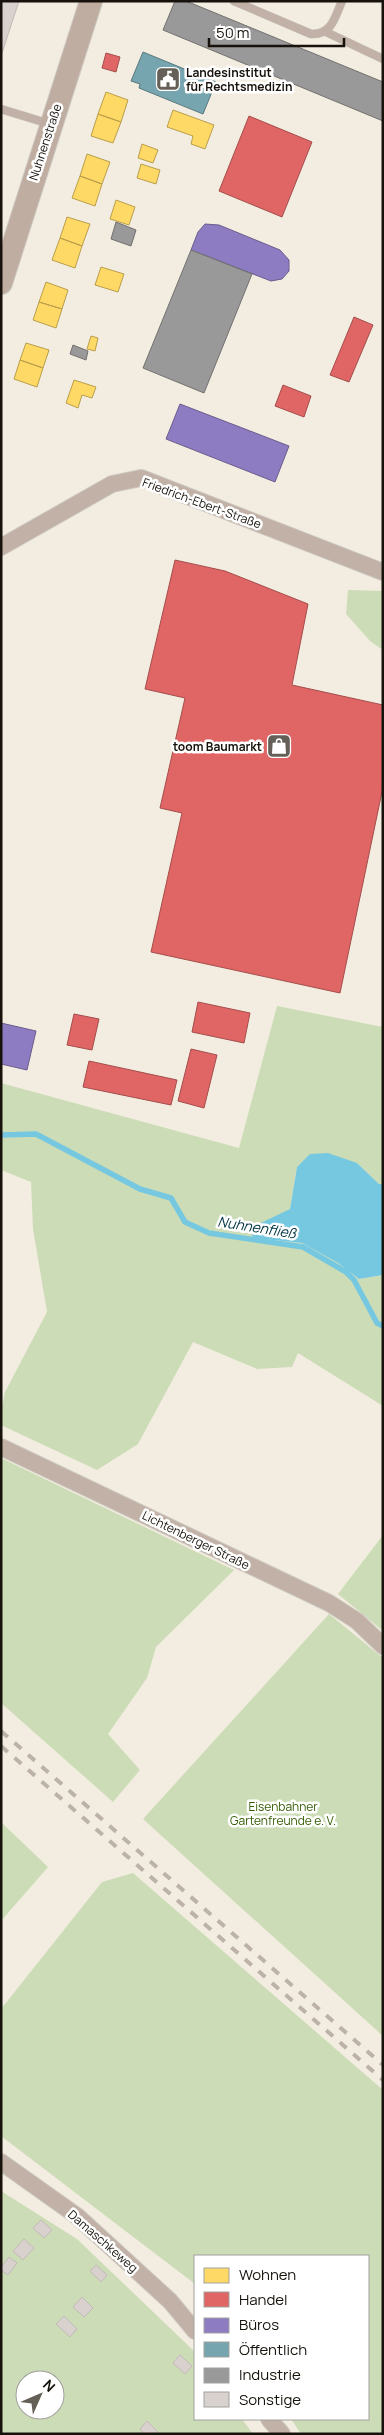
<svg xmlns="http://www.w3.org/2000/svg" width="384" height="2435" viewBox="0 0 384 2435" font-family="Manrope,sans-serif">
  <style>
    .green { fill: #ccdcb6; fill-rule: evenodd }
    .water { fill: #76c8e0 }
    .homes { fill: #ffd966; stroke: #b99e4b }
    .shops { fill: #e06666; stroke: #a44d4b }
    .offices { fill: #8e7cc3; stroke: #6a5c8c }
    .public { fill: #76a5af; stroke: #5a797e }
    .industry { fill: #999; stroke: #72716f }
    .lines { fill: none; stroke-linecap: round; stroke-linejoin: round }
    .stream { stroke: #76c8e0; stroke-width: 5.5 }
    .building { fill: #d9d1ce; stroke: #c2bab6 }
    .lane-casing { stroke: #cec9c1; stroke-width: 9 }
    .street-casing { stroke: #cec9c1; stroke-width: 18 }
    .secondary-casing { stroke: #cec9c1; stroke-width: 24 }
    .lane { stroke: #c1b1a6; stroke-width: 8 }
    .street { stroke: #c1b1a6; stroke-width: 16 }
    .secondary { stroke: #bfada1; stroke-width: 22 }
    .rail { stroke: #bcb2a8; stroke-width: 4; stroke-dasharray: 9 9; stroke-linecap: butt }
    .labels { text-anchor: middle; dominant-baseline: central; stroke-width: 5; stroke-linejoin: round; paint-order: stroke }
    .poi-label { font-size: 12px; font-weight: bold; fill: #17130c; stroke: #fff; text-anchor: start }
    .street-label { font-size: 12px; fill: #17130c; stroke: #fff }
    .park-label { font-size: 12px; fill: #355c04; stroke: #fff }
    .water-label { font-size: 14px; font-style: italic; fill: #003545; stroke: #fff }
  </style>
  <rect width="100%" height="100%" fill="#f3ede1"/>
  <!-- green -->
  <path class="green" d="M348 590 383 591V650L370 641 346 614Z
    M277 1006 383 1027V1184H379L357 1163 297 1167 290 1209 254 1238 302 1243 338 1263 359 1279 383 1275V1406L298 1353 292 1367 257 1369 193 1342 138 1444 97 1470 1 1425V1411L5 1392 47 1312 33 1229 31 1182 1 1170V1083L239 1148Z
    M1 1458 234 1570 156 1647 147 1678 108 1734 140 1770 113 1802 1 1703Z
    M383 1535V1631L338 1594Z
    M329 1614 383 1658V2036L143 1819Z
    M1 1822 48 1867 1 1921Z
    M133 1873 383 2090V2434H301L291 2419H368V2256H195V2284L1 2136V2009L102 1882Z
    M1 2191 77 2239 194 2351 195 2419H242L253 2434H1ZM25 2380H55V2410H25Z"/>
  <!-- water -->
  <path class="water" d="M328 1153 357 1163 379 1184H383V1275L359 1279 338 1263 302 1243 254 1238 248 1229 290 1209 297 1167 310 1154Z"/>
  <!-- homes -->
  <path class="homes" d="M106 92 128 100 121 122 98 114Z
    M173 110 214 125 205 149 191 144 193 136 167 127Z
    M98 114 121 122 113 143 91 136Z
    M142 144 158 150 153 163 138 158Z
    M87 154 110 162 102 184 80 176Z
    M141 164 160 170 156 184 137 178Z
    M80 176 102 184 95 206 72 198Z
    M116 200 135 207 129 225 110 219Z
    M67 217 90 224 82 246 60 238Z
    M60 238 82 246 75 268 52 260Z
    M101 267 124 274 118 292 95 285Z
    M46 282 68 290 62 309 39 302Z
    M39 302 62 309 56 328 33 320Z
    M91 336 98 338 95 351 87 349Z
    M26 343 49 350 43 368 20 360Z
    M20 360 43 368 37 387 14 379Z
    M74 380 96 387 92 398 82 395 78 408 66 403Z"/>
  <!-- shops -->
  <path class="shops" d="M106 53 120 57 116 72 102 68Z
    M249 116 312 142 282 217 219 191Z
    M354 317 373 325 349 382 330 375Z
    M283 385 311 396 304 417 275 406Z
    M175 560 225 571 308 604 292 685 383 705V787L340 993 151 952 182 813 160 808 185 698 145 689Z
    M198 1002 250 1013 244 1043 192 1032Z
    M74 1014 99 1019 92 1050 67 1045Z
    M191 1049 217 1055 204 1108 178 1101Z
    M89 1061 177 1080 171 1105 83 1087Z"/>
  <!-- offices -->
  <path class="offices" d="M205 224 219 225 280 250 289 260V271L282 279 271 281 191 250 198 232Z
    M180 404 289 446 275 482 166 439Z
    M1 1023 36 1031 27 1070 1 1064Z"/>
  <!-- public -->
  <path class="public" d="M143 52 216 82 203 114 139 88 140 84 131 81Z"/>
  <!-- industry -->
  <path class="industry" d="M175 1H186L383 82V121L163 30Z
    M116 222 136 230 131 246 111 239Z
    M191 250 252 274 204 393 143 368Z
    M73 345 88 351 86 360 70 354Z"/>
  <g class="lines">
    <!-- stream -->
    <path class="stream" d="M1 1135 36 1134 140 1189 171 1198 185 1222 209 1233 303 1247 346 1272 354 1280 377 1323 383 1326"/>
  </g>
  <!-- building -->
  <path class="building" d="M1 1H19L1 56Z
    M41 2220 52 2230 44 2238 33 2228Z
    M24 2239 34 2248 23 2260 13 2251Z
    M9 2257 17 2263 8 2275 1 2270V2267Z
    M96 2265 107 2275 101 2282 90 2271Z
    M82 2297 93 2308 84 2317 73 2307Z
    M64 2316 77 2329 70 2337 56 2324Z
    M180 2355 192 2366 185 2374 173 2363Z
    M147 2421 158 2432 157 2434H144L140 2429Z"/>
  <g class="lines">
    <defs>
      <path id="lane" d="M234 1 311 34C332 35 335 17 342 1
        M326 32 383 59
        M1 109 50 124"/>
      <path id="street" d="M1 547 112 484 141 478 383 572
        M1 1447 329 1603 357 1621 383 1646
        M1 2162 77 2216 170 2301 195 2331
        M269 2419 282 2434"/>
      <path id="secondary" d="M1 283 91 1"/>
    </defs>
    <!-- lane casing -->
    <use href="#lane" class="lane-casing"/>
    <!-- street casing -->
    <use href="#street" class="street-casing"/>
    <!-- secondary casing -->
    <use href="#secondary" class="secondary-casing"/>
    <!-- lane -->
    <use href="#lane" class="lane"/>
    <!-- street -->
    <use href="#street" class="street"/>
    <!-- secondary -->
    <use href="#secondary" class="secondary"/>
    <!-- rail -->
    <path class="rail" d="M1 1731 383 2065
      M1 1746 383 2080"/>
  </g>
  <!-- icons -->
  <defs>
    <symbol id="civic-square" viewBox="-11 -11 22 22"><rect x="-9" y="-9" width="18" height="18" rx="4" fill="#645f57" stroke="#fff"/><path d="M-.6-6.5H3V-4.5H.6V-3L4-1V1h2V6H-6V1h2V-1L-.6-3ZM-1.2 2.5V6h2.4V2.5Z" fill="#fff"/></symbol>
    <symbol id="shop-square" viewBox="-11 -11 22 22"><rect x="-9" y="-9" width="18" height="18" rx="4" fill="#645f57" stroke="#fff"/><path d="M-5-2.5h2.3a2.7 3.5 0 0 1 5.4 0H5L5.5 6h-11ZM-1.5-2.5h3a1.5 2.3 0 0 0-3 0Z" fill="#fff"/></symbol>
  </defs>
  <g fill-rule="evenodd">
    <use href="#civic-square" x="154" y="65" width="28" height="28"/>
    <use href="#shop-square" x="265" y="732" width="28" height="28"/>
  </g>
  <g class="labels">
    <!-- poi labels -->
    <g class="poi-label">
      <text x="186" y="72">Landesinstitut<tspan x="186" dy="14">für Rechtsmedizin</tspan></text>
      <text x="262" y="746" text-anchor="end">toom Baumarkt</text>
    </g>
    <!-- street labels -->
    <g class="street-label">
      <text transform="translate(45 142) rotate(-72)">Nuhnenstraße</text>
      <text transform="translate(202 503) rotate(20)">Friedrich-Ebert-Straße</text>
      <text transform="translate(196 1540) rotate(26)">Lichtenberger Straße</text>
      <text transform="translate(103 2241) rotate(41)">Damaschkeweg</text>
    </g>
    <!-- park labels -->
    <g class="park-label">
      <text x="283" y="1806">Eisenbahner<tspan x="283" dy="14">Gartenfreunde e. V.</tspan></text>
    </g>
    <!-- water labels -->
    <g class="water-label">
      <text transform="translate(257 1227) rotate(9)">Nuhnenfließ</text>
    </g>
  </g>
  <!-- border -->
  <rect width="384" height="2435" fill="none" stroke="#17130c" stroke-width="5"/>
  <!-- legend -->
  <rect x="194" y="2255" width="175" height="165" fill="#ffffff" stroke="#a2a19e"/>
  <rect x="204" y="2268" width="25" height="15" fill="#ffd966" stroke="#a2a19e"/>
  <text x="239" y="2280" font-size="15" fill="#17130c">Wohnen</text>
  <rect x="204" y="2292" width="25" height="15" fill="#e06666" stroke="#a2a19e"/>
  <text x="239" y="2305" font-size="15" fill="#17130c">Handel</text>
  <rect x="204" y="2318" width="25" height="15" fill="#8e7cc3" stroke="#a2a19e"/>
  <text x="239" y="2330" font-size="15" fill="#17130c">Büros</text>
  <rect x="204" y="2342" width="25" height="15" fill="#76a5af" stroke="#a2a19e"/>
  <text x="239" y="2355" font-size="15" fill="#17130c">Öffentlich</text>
  <rect x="204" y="2368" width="25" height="15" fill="#999999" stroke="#a2a19e"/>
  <text x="239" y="2380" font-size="15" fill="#17130c">Industrie</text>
  <rect x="204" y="2392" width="25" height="15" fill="#d9d1ce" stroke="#a2a19e"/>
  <text x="239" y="2405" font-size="15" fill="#17130c">Sonstige</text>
  <!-- north arrow -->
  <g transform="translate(40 2395) rotate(45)"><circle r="24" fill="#ffffff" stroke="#a2a19e"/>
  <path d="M0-4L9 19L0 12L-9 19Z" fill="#645f57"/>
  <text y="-8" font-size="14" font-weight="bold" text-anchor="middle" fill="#17130c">N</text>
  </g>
  <!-- scale -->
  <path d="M209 38v8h135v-8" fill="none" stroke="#17130c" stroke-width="2.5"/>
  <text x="216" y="38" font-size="15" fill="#17130c" stroke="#ffffff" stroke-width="4" paint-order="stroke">50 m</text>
</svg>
